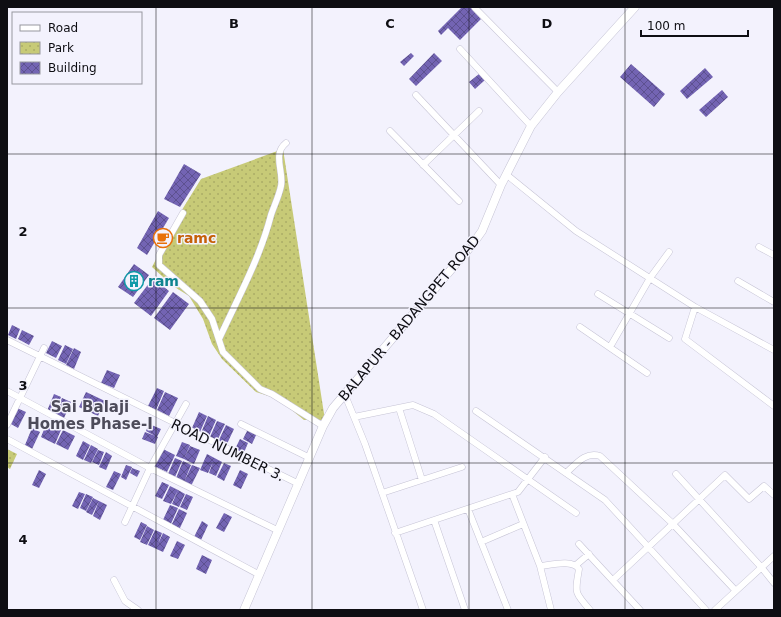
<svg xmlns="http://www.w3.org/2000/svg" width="781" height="617" viewBox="0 0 781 617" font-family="'DejaVu Sans',sans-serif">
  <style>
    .park { fill: url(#park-dots) }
    .building { fill: url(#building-cross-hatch) }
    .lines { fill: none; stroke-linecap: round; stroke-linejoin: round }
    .minor-casing { stroke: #c6c4d5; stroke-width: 7 }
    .tertiary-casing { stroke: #c6c4d5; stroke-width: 9 }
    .minor { stroke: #fff; stroke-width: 6 }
    .tertiary { stroke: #fff; stroke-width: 8 }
    .grid { fill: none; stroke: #0e0e13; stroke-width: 1; stroke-opacity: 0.55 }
    .labels { text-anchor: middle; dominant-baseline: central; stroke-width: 3; stroke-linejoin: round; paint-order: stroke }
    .food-label { font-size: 14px; font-weight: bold; fill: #c56008; stroke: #f3f2fd; text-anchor: start }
    .culture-label { font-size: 14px; font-weight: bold; fill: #0d838f; stroke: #f3f2fd; text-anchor: start }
    .street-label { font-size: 14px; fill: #0e0e13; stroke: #f3f2fd }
    .neighbourhood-label { font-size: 15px; font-weight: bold; fill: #4d4b5a; stroke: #f3f2fd }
    .grid-label { font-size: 13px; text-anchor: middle; font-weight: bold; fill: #0e0e13; stroke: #f3f2fd; stroke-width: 3; stroke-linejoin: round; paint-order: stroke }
  </style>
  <defs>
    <pattern id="park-dots" width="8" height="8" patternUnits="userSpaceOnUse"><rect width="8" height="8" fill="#c7ca77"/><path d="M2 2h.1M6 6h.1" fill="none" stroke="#aaac66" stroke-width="1.8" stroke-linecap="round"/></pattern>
    <pattern id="building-cross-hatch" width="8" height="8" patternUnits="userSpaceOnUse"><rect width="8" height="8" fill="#7364b3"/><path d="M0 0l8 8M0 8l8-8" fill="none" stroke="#5d5190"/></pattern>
  </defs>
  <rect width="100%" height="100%" fill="#f3f2fd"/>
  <!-- park -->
  <path class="park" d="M283 149 325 420H304L278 399 256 392 222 359 212 344 203 319 189 296 173 286 152 267 180 213 201 179Z
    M7 449 17 454 10 469 7 467Z"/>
  <!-- building -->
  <path class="building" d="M462 7H470L481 19 460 40 448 28 441 35 438 31Z
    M411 53 414 56 404 66 400 62Z
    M434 53 442 61 416 86 409 79Z
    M631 64 665 94 654 107 620 77Z
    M705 68 713 77 687 99 680 91Z
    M479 74 485 80 475 89 469 82Z
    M722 90 728 97 706 117 699 110Z
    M184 164 201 174 180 207 164 199Z
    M158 211 169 218 147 255 137 248Z
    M134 264 149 275 133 297 118 287Z
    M153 278 169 291 151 316 134 303Z
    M173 292 189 304 170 330 154 318Z
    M12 325 20 329 16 339 8 335Z
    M22 330 34 336 29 345 18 339Z
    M52 341 62 346 56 358 46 353Z
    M65 345 73 349 66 364 58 360Z
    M74 348 81 352 74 369 66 365Z
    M107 370 120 375 114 388 101 383Z
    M157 388 164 391 156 410 148 406Z
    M86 392 105 401 98 416 79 407Z
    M165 392 178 398 169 416 157 410Z
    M54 394 61 397 54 414 47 411Z
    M62 398 71 402 64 418 55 414Z
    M17 408 26 412 18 428 9 423Z
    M199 412 207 416 200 432 192 428Z
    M208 416 216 420 209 436 201 433Z
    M217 421 225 424 217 441 210 437Z
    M47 422 54 426 52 431 54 427 61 430 55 444 41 437Z
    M149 424 161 429 157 437 146 431Z
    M226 425 234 429 226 446 218 442Z
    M32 428 40 432 32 449 25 445Z
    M248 429 257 433 252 444 243 439Z
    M63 430 75 436 68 450 56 444Z
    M145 432 158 437 155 444 142 439Z
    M240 439 248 443 243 455 234 451Z
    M83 441 90 445 83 460 76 456Z
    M182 442 190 445 184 459 176 456Z
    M91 445 98 449 91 463 84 460Z
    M190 446 200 450 194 464 184 459Z
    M163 449 175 455 167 472 154 466Z
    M98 450 104 452 99 465 92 462Z
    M106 452 112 456 106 470 99 467Z
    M207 454 222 462 216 476 209 473 213 462 208 473 200 470Z
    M175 458 182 461 175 477 168 474Z
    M183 461 191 465 184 482 176 478Z
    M224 463 231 466 224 481 217 477Z
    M126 465 132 467 126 480 121 477Z
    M192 465 200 468 191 486 184 482Z
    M132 468 140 471 137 477 130 473Z
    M39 470 46 474 39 488 32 485Z
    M240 470 248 474 241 489 233 485Z
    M114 471 121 474 113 490 106 487Z
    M162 482 169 485 162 499 155 496Z
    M170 486 178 490 171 504 163 501Z
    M178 490 185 494 179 507 172 504Z
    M79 492 85 494 78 509 72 506Z
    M86 494 93 497 86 511 80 508Z
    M186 494 193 497 187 510 180 507Z
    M93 498 99 501 92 515 86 512Z
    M99 501 107 505 100 520 93 516Z
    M170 505 178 508 170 526 162 522Z
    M179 509 187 513 179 530 171 526Z
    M224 513 232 517 224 532 216 528Z
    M202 521 208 525 201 540 194 537Z
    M141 522 147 525 140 540 134 537Z
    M147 526 154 530 147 545 140 542Z
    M155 530 162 533 158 544 163 533 170 537 163 552 148 545Z
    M177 541 185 545 178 559 170 556Z
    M202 555 212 560 206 574 196 569Z"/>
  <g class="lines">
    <defs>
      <path id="minor" d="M475 8 558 92
        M460 49 531 126
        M416 95 501 185
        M390 131 459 201
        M423 165 479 111
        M507 175 576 231 695 307 774 350
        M183 213 159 255V265L200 301 212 319 223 352 260 389 272 394 323 426
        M759 247 774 255
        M738 281 774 302
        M598 294 669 338
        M695 307 685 339 774 406
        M580 327 647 373
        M219 339C238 298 260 258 271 215 274 206 279 196 281 186 284 172 272 154 286 143
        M7 340 299 484
        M610 347 650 278 669 252
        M7 391 150 468 277 530
        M345 395 365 444 423 610
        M399 408 422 480
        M476 411 605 500 706 610
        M354 417 413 405 434 414 576 513
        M241 424 310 458
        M7 425 44 348
        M7 439 258 574
        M566 473C576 464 586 451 600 456L672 523 735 590
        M676 474 762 568 774 583
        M382 493 462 467
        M512 494 540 566 551 610
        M468 509 508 610
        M434 520 465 610
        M125 522 150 468 186 404
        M395 533 518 492 545 457
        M481 542 523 524
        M579 544 640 610
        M576 565 589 554
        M540 566C551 565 572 559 579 569 575 593 574 592 590 610
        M114 580 125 601 138 610
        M613 580 725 475 749 499 764 486 774 495
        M715 610 774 556"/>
      <path id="tertiary" d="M244 610 323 426 333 408 472 245 482 231 501 185 531 126 558 92 635 7"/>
    </defs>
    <!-- minor casing -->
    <use href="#minor" class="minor-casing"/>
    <!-- tertiary casing -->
    <use href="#tertiary" class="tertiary-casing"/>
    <!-- minor -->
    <use href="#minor" class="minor"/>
    <!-- tertiary -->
    <use href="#tertiary" class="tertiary"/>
  </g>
  <!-- grid -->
  <path class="grid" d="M156 7V610M312 7V610M469 7V610M625 7V610M7 154H774M7 308H774M7 463H774"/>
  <!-- icons -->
  <defs>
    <symbol id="cafe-ring" viewBox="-11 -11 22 22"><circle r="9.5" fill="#f3f2fd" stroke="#e8710a" stroke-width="1.5"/><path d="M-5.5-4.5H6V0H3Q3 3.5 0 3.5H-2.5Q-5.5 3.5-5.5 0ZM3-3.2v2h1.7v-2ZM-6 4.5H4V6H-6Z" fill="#e8710a"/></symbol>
    <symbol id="building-ring" viewBox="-11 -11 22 22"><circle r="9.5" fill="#f3f2fd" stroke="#0f9aa8" stroke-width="1.5"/><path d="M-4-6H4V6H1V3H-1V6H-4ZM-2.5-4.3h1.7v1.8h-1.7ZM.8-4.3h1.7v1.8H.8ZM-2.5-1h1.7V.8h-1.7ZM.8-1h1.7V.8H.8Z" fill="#0f9aa8"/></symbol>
  </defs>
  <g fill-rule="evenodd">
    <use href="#cafe-ring" x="152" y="227" width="22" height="22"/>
    <use href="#building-ring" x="123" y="270" width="22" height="22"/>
  </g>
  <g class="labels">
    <!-- food labels -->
    <g class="food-label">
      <text x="177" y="238">ramc</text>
    </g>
    <!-- culture labels -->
    <g class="culture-label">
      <text x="148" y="281">ram</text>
    </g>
    <!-- street labels -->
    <g class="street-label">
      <text transform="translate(409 318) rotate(-50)">BALAPUR - BADANGPET ROAD</text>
      <text transform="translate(228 450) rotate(26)">ROAD NUMBER 3.</text>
    </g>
    <!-- neighbourhood labels -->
    <g class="neighbourhood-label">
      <text x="90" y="407">Sai Balaji<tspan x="90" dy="17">Homes Phase-I</tspan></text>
    </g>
  </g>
  <g class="grid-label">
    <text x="234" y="28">B</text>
    <text x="390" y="28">C</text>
    <text x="547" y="28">D</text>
    <text x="23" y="236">2</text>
    <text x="23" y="390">3</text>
    <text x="23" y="544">4</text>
  </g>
  <!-- border -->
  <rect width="781" height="617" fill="none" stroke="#0e0e13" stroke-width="16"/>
  <!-- legend -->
  <rect x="12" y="12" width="130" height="72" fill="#f3f2fd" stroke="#97979f"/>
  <rect x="20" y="25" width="20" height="6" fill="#ffffff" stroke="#97979f"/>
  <text x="48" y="32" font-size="12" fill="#0e0e13">Road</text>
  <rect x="20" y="42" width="20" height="12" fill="url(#park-dots)" stroke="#97979f"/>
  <text x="48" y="52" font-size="12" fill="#0e0e13">Park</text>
  <rect x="20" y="62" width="20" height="12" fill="url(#building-cross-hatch)" stroke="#97979f"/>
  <text x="48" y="72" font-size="12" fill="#0e0e13">Building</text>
  <!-- scale -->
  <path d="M641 30v6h107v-6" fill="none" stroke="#0e0e13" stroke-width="2"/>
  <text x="647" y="30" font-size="12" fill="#0e0e13" stroke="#f3f2fd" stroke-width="3" paint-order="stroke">100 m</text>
</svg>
